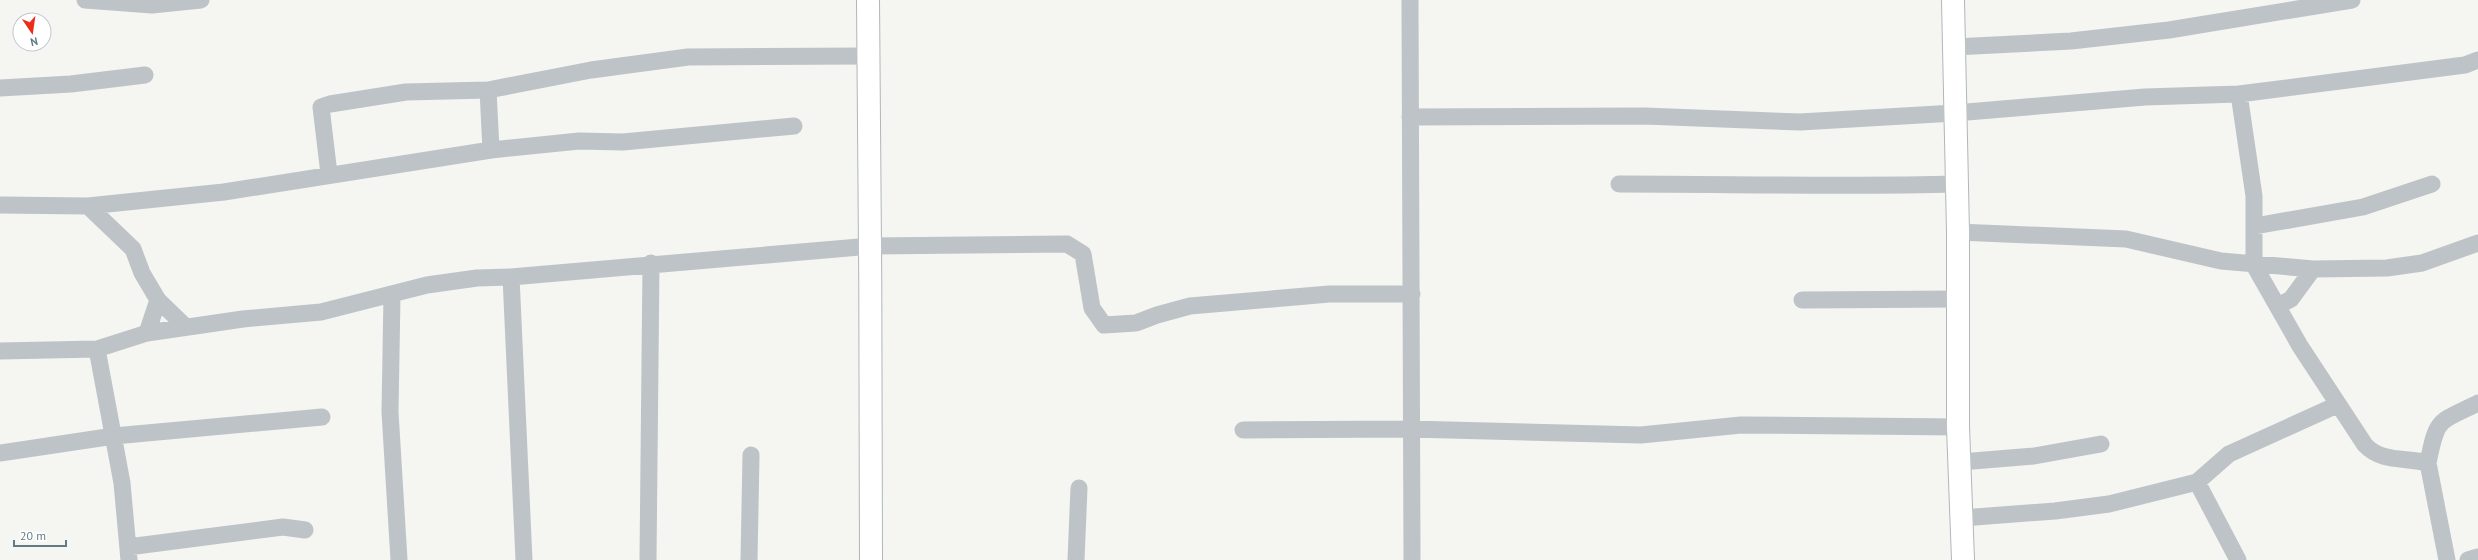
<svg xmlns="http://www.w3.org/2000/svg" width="2478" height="560" viewBox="0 0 2478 560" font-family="'PT Sans',sans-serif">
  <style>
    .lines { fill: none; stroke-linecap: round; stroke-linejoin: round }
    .secondary-casing { stroke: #afb7bb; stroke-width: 24 }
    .street { stroke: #bdc3c6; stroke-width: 17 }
    .secondary { stroke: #fff; stroke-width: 22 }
  </style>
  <rect width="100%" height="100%" fill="#f5f5f1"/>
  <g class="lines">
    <defs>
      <path id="secondary" d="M868 0C870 187 871 373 871 560
        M1953 0 1958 232V427L1963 560"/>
    </defs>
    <!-- secondary casing -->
    <use href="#secondary" class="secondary-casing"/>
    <!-- street -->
    <path class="street" d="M85 0 152 5 201 0
      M1410 0 1412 560
      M1954 47 2071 41 2169 30 2352 0
      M0 88 71 84 145 75
      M488 90 491 150
      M2239 94 2254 196V265L2300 346 2365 445C2382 463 2406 457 2428 463L2447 560
      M1410 117 1645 116 1800 122 1955 113 2145 97 2239 94 2465 65 2478 60
      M329 174 321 107 330 104 406 92 488 90 591 70 688 57 869 56
      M1619 184C1732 184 1845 187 1957 184
      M0 205 88 206 224 192 491 150 579 141 623 142 794 126
      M88 206 133 249 142 273 158 300
      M2255 226 2363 207 2432 184
      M1958 232 2126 239 2221 261 2313 269 2387 268 2422 263 2478 243
      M511 277 524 560
      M392 295 390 412 399 560
      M1802 300 1958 299
      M2278 306 2291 299 2313 269
      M147 333 158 300 185 326
      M97 349 122 483 129 560
      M0 351 97 349 147 333 243 319 321 312 427 285 477 278 511 277 871 246 1067 244 1083 254 1092 308 1104 325 1136 323 1157 315 1190 306 1329 294H1412
      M1243 430 1410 429 1641 435 1741 425 1958 427
      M0 453 114 436 322 417
      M1961 462 2034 456 2101 444
      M2428 463C2437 417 2438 423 2478 403
      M2197 482 2238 560
      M1962 518 2055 511 2109 504 2197 482 2229 454 2337 405
      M128 547 283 527 305 530
      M648 560 651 263
      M749 560 751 455
      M1076 560 1079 488
      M2468 560 2478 557"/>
    <!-- secondary -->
    <use href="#secondary" class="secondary"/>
  </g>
  <!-- north arrow -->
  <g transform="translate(32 32) rotate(167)"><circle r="19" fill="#ffffff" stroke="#c0cace"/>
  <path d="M0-3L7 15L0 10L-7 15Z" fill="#ec2b1a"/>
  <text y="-6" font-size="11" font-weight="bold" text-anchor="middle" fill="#627a84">N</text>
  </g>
  <!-- scale -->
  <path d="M14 540v6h52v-6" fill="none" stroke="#627a84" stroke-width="2"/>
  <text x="20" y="540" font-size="12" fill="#627a84" stroke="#ffffff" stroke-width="3" paint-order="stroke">20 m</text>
</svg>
